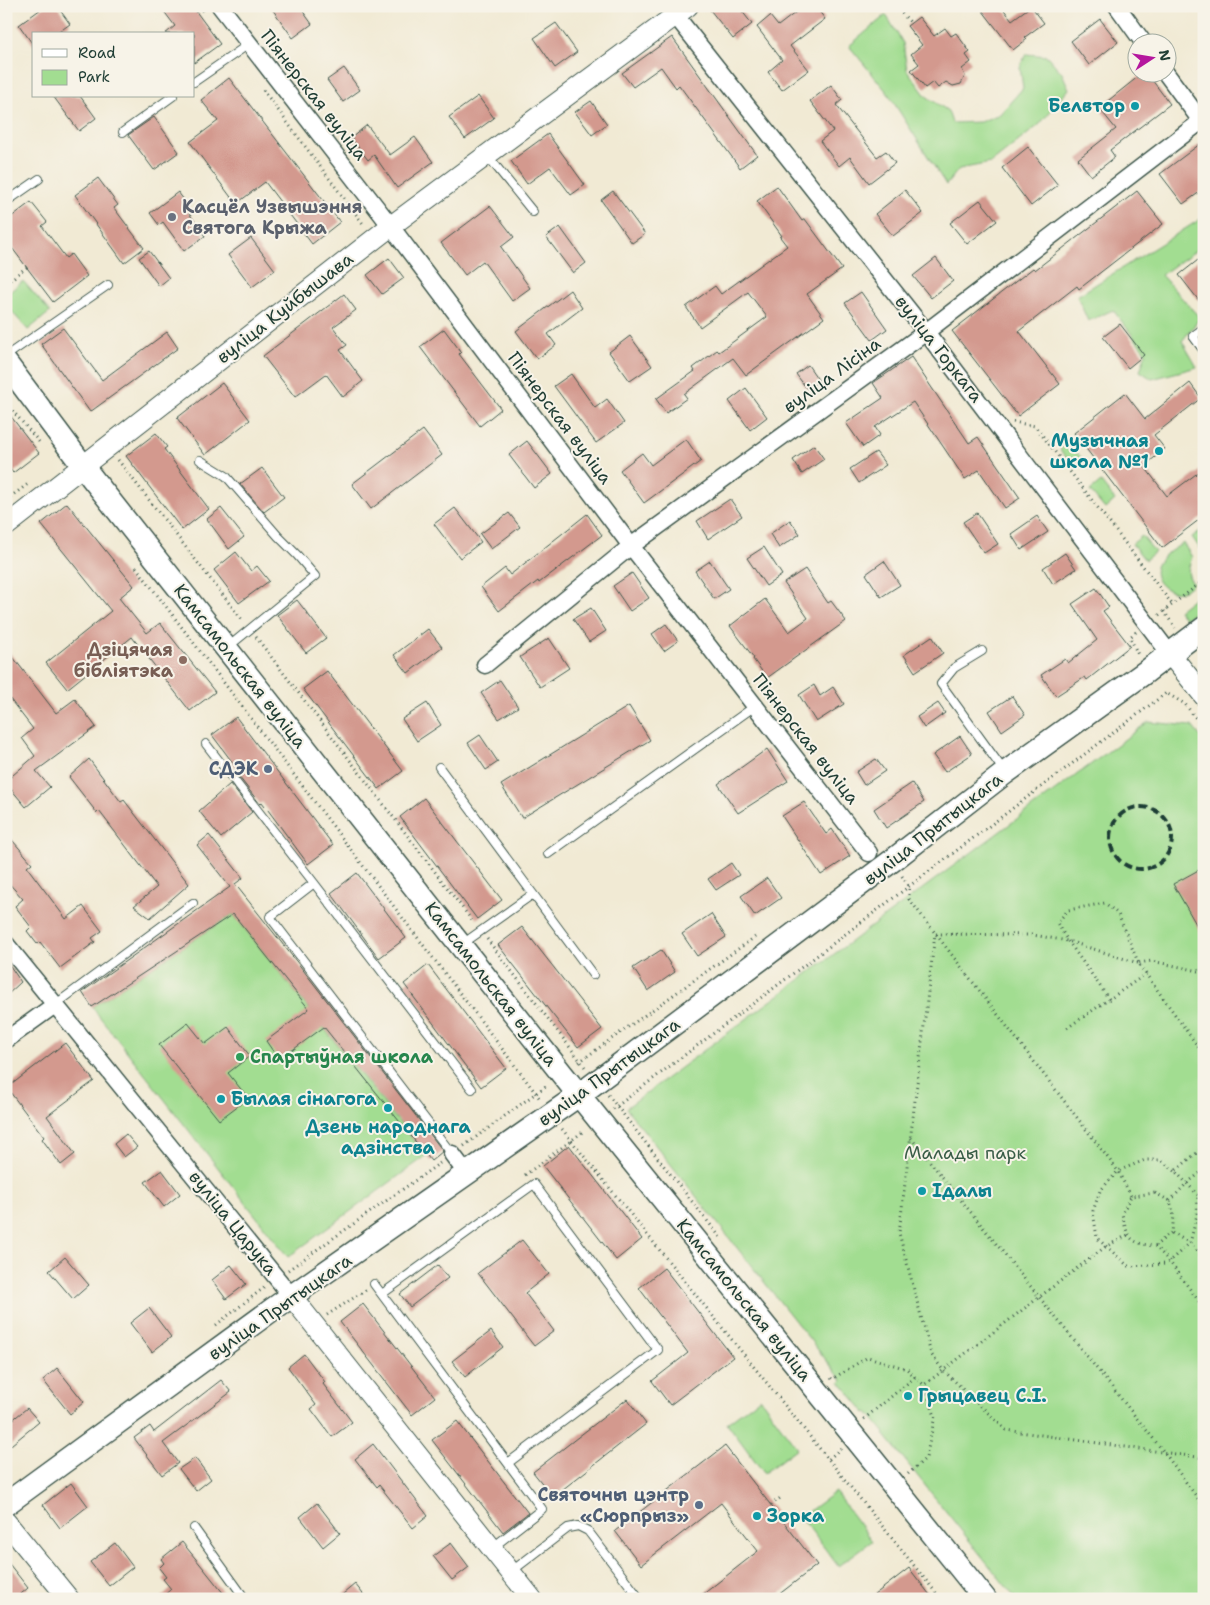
<svg xmlns="http://www.w3.org/2000/svg" width="1210" height="1605" viewBox="0 0 1210 1605" font-family="'Shantell Sans',sans-serif">
  <style>
    .green { fill: #a2dd91; stroke: #608d62 }
    .building { fill: #d3998e }
    .lines { fill: none; stroke-linecap: round; stroke-linejoin: round }
    .service-casing { stroke: #3e574c; stroke-width: 10 }
    .minor-casing { stroke: #3e574c; stroke-width: 19 }
    .tertiary-casing { stroke: #3e574c; stroke-width: 22 }
    .secondary-casing { stroke: #3e574c; stroke-width: 25 }
    .path { stroke: #3e574c; stroke-width: 3; stroke-dasharray: 1 4; stroke-linecap: butt }
    .service { stroke: #fff; stroke-width: 8 }
    .minor { stroke: #fff; stroke-width: 16 }
    .tertiary { stroke: #fff; stroke-width: 20 }
    .secondary { stroke: #fff; stroke-width: 22 }
    .rail { stroke: #1f3d34; stroke-width: 4; stroke-dasharray: 8 4; stroke-linecap: butt }
    .culture-dot { fill: #0f9aa8; stroke: #f7f3e8; stroke-width: 2 }
    .worship-dot { fill: #6b7280; stroke: #f7f3e8; stroke-width: 2 }
    .education-dot { fill: #8d6e63; stroke: #f7f3e8; stroke-width: 2 }
    .service-dot { fill: #5c6f8a; stroke: #f7f3e8; stroke-width: 2 }
    .leisure-dot { fill: #2e9e5b; stroke: #f7f3e8; stroke-width: 2 }
    .labels { text-anchor: middle; dominant-baseline: central; stroke-width: 4; stroke-linejoin: round; paint-order: stroke }
    .street-label { font-size: 18px; fill: #1f3d34; stroke: #f7f3e8 }
    .culture-label { font-size: 18px; font-weight: bold; fill: #0d838f; stroke: #f7f3e8; text-anchor: start }
    .worship-label { font-size: 18px; font-weight: bold; fill: #5b616d; stroke: #f7f3e8; text-anchor: start }
    .education-label { font-size: 18px; font-weight: bold; fill: #785e54; stroke: #f7f3e8; text-anchor: end }
    .service-label { font-size: 18px; font-weight: bold; fill: #4e5e75; stroke: #f7f3e8; text-anchor: end }
    .leisure-label { font-size: 18px; font-weight: bold; fill: #27864d; stroke: #f7f3e8; text-anchor: start }
    .park-label { font-size: 18px; fill: #395d47; stroke: #f7f3e8 }
  </style>
  <rect width="100%" height="100%" fill="#f7f3e8"/>
  <filter id="ink" filterUnits="userSpaceOnUse"><feTurbulence type="fractalNoise" baseFrequency=".02" numOctaves="2"/><feDisplacementMap in="SourceGraphic" scale="10" xChannelSelector="R" yChannelSelector="G"/><feConvolveMatrix kernelMatrix="1 2 1 2 8 2 1 2 1" color-interpolation-filters="sRGB"/></filter>
  <filter id="wash" filterUnits="userSpaceOnUse"><feTurbulence type="fractalNoise" baseFrequency=".0096" numOctaves="4" result="noise"/><feDisplacementMap in="SourceGraphic" scale="20" xChannelSelector="R" yChannelSelector="G"/><feGaussianBlur stdDeviation="1.12" result="paint"/><feColorMatrix in="noise" values="0 0 0 0 0 0 0 0 0 0 0 0 0 0 0 0 0 1.4 0 .05"/><feComposite in="paint" operator="in"/></filter>
  <g filter="url(#wash)">
    <rect width="100%" height="100%" fill="#f1ead4"/>
    <!-- green -->
    <path class="green" d="M886 15 903 43 907 70 926 96 948 111 952 123 980 122 1000 114 1023 88 1020 67 1026 54 1047 56 1062 73 1069 89 1039 125 991 163 959 169 946 185 887 92 849 46Z
      M1204 217V245L1161 275 1200 318 1182 341 1197 367 1152 379 1140 371 1146 353 1113 310 1088 321 1077 296Z
      M23 281 50 312 28 330 6 305V295Z
      M1068 442 1084 461 1075 468 1060 450Z
      M1101 482 1115 500 1105 509 1090 491Z
      M1204 528V550H1201L1192 537Z
      M1142 536 1155 552 1145 560 1132 544Z
      M1183 543 1192 557C1189 567 1185 573 1193 583 1176 605 1143 580 1160 560 1166 553 1176 548 1183 543Z
      M1204 590V605L1185 619 1178 610Z
      M1148 722 1192 726 1204 741V1599H1016L884 1434 885 1433 868 1412 866 1413 840 1382 842 1380 626 1108Z
      M233 914 426 1156 288 1257 92 1007Z
      M760 1398 797 1448 764 1473 727 1423Z
      M835 1492 872 1541 838 1566 801 1517Z"/>
    <g id="blocks">
      <!-- building -->
      <path class="building" d="M45 6H57L70 24 56 34H34V46L19 25Z
        M160 6H192L220 44 194 63V34H165L175 26Z
        M270 6H299L312 24 293 38Z
        M707 6H738L752 24 733 39Z
        M804 6H815L825 19 790 46 809 70 782 90 768 72 782 60 757 27 770 16 778 26Z
        M979 6H1001L1012 20 1031 6 1044 23 1025 37 1027 39 1013 50Z
        M919 17 934 36 945 28 951 36 956 33 970 52 966 55 971 62 962 69 965 76 961 84 953 86 946 82 938 88 933 82 925 88 911 70 919 64 911 54 922 45 907 26Z
        M1100 19 1118 42 1089 65 1071 41Z
        M556 23 577 52 555 68 534 38Z
        M672 37 757 155 740 168 679 85 676 88 661 67 633 87 622 73Z
        M344 68 360 90 343 102 327 80Z
        M1144 72H1146L1170 104 1110 150 1115 157 1091 176 1078 159 1116 129 1099 108Z
        M229 78 340 222 312 244 265 182 236 204 190 142 218 121 201 100Z
        M831 85 842 100 836 105 877 157 886 151 895 163 869 183 850 157 839 166 820 141 833 131 810 101Z
        M53 96H80L96 118 79 131Z
        M478 96 494 118 465 139 449 117Z
        M591 101 607 124 592 135 575 112Z
        M154 117 179 152 154 170 128 135Z
        M367 125 390 155 415 137 433 162 397 188 374 155 368 160 351 138Z
        M548 134 585 185 571 195 550 167 527 184 511 161Z
        M1204 141V189L1183 204 1160 174Z
        M1028 147 1058 185 1031 206 1002 168Z
        M98 178 118 205 114 208 144 248 124 263 75 195Z
        M777 186 802 221 805 219 842 269 807 294 824 318 746 375 733 358 684 394 687 398 666 413 656 399 695 371 693 368 717 350 719 352 767 317 748 292 700 327 686 307 715 286 721 294 787 246 780 237 782 236 757 201Z
        M905 190 923 213 893 236 875 214Z
        M613 191 645 234 632 243 601 200Z
        M1137 191 1163 224 1079 289 1077 286 1019 331 1060 384 1018 416 952 331 1033 268 1035 270Z
        M178 192 187 204 184 206 205 236 184 251 163 222 159 225 150 213Z
        M980 200 997 221 967 244 950 223Z
        M31 202 47 222 42 226 66 258 71 254 87 276 53 302 6 240V221Z
        M490 206 514 237 501 247 530 288 512 301 483 261 465 275 441 243Z
        M560 227 586 263 573 273 546 237Z
        M251 238 275 270 252 287 228 255Z
        M149 251 169 278 159 286 139 258Z
        M389 258 404 278 382 294 367 275Z
        M936 258 953 281 931 298 913 276Z
        M1198 260 1204 268V307L1179 275Z
        M570 290 582 308 548 334 556 345 537 359 516 331Z
        M861 292 887 329 872 340 845 303Z
        M344 294 356 310 333 327 347 345 340 350 363 381 343 397 326 374 295 397 263 356Z
        M1120 324 1144 355 1128 368 1103 337Z
        M63 328 102 380 167 332 178 348 90 412 41 344Z
        M444 329 461 352 459 354 501 409 480 426 420 347Z
        M630 336 652 366 630 381 609 352Z
        M911 357 969 443 978 437 1020 498 1005 508 979 470 965 479 913 402 875 427 880 435 863 447 846 423 883 398 873 383Z
        M808 365 819 381 807 389 796 374Z
        M571 374 595 408 607 399 624 423 596 443 554 386Z
        M222 383 250 420 205 455 177 418Z
        M1190 383 1201 398 1154 435 1165 449 1144 466 1167 496 1204 468V516L1162 548 1074 433 1125 393 1145 419Z
        M746 388 767 417 750 430 729 401Z
        M6 410 39 453 13 473 6 464Z
        M423 430 442 455 371 509 352 484Z
        M156 433 167 447 164 449 209 509 182 530 126 456Z
        M686 439 701 461 644 503 620 470 642 453 651 465Z
        M527 441 552 474 534 488 509 455Z
        M814 445 824 459 802 474 793 460Z
        M876 452 886 465 859 483 850 469Z
        M262 468 284 497 264 512 240 484Z
        M730 499 742 516 708 539 697 521Z
        M67 503 134 586 119 598 147 633 160 623 215 692 190 711 132 637 67 689 46 663 111 611 41 524Z
        M221 508 244 537 229 549 207 519Z
        M455 508 481 542 460 558 434 524Z
        M509 513 520 527 491 549 480 534Z
        M977 513 998 544 984 553 963 522Z
        M587 514 602 535 539 583 538 581 499 611 481 587 505 568 510 575Z
        M1037 516 1048 532 1021 550 1011 534Z
        M790 520 800 534 779 548 770 534Z
        M764 547 782 575 766 586 747 558Z
        M236 552 251 571 257 566 269 581 239 603 214 570Z
        M1065 553 1076 569 1053 584 1043 568Z
        M710 561 729 589 714 599 695 571Z
        M884 561 900 585 881 597 866 574Z
        M805 569 828 603 831 601 846 621 767 678 753 659 754 658 730 626 765 599 789 632 808 618 784 583Z
        M632 573 649 598 630 611 613 586Z
        M1096 588 1109 607 1103 611 1130 646 1087 680 1085 677 1056 696 1041 675 1065 659 1068 663 1097 640 1072 604Z
        M297 600 326 638 306 653 277 615Z
        M591 608 606 631 589 642 573 619Z
        M666 624 678 641 664 651 652 634Z
        M428 629 442 647 408 673 394 655Z
        M932 636 943 653 915 672 904 655Z
        M549 638 569 668 540 687 520 657Z
        M6 648 56 713 75 699 96 727 36 771 50 787 26 807 6 783V781L35 756 22 738 33 729 6 694Z
        M327 671 403 771 379 789 303 689Z
        M500 680 518 707 499 719 481 693Z
        M814 685 820 696 833 687 844 704 816 722 799 695Z
        M1012 696 1025 715 1002 731 989 711Z
        M427 703 441 725 417 741 402 719Z
        M938 703 945 713 924 728 917 717Z
        M629 706 650 740 522 818 501 785Z
        M236 717 333 845 308 864 262 802 260 804 239 777 242 775 212 735Z
        M480 735 498 762 486 770 468 743Z
        M960 736 972 754 945 772 933 755Z
        M767 749 788 781 738 813 718 784Z
        M89 759 121 802 124 800 189 884 150 918 134 906 157 887 99 811 97 813 69 777Z
        M876 759 885 771 864 785 856 772Z
        M912 783 924 802 886 828 874 809Z
        M230 784 252 812 221 838 199 811Z
        M424 798 502 900 477 919 400 817Z
        M804 802 826 834 832 829 850 856 821 875 782 816Z
        M6 833 32 863 27 867 66 919 83 906 102 931 92 938 95 942 60 968 40 942 37 944 27 931 31 927 15 906 23 899 6 880Z
        M209 835 243 878 235 884 300 966 443 1151 431 1161 324 1027 279 1060 266 1041 309 1009 233 914 92 1007 82 992 230 887 197 845Z
        M731 863 739 875 716 890 708 879Z
        M1204 867V938L1173 884Z
        M357 873 406 938 379 958 331 893Z
        M767 878 781 898 755 916 741 896Z
        M711 914 726 937 697 956 682 934Z
        M522 927 602 1029 578 1047 498 945Z
        M661 950 675 972 648 991 633 968Z
        M6 960 21 982 6 996Z
        M428 965 506 1068 481 1087 404 984Z
        M188 1023 205 1044 228 1027 250 1056 228 1073 248 1098 219 1120 159 1045Z
        M65 1043 94 1081 47 1116 75 1154 61 1165 42 1139 44 1137 7 1088Z
        M126 1134 137 1147 124 1157 114 1144Z
        M569 1145 642 1239 616 1260 543 1166Z
        M162 1170 180 1194 164 1207 145 1182Z
        M522 1240 549 1274 525 1293 554 1331 534 1346 478 1273Z
        M65 1257 89 1285 73 1299 49 1271Z
        M231 1265 246 1284 226 1299 212 1280Z
        M438 1265 448 1278 410 1307 400 1294Z
        M664 1268 733 1357 670 1405 652 1381 688 1353 639 1288Z
        M363 1304 435 1397 412 1415 340 1322Z
        M149 1308 171 1337 152 1352 130 1323Z
        M491 1331 503 1347 465 1377 452 1361Z
        M304 1354 325 1382 323 1384 352 1422 332 1437 311 1409 316 1405 288 1367Z
        M57 1368 84 1402 70 1414 43 1380Z
        M221 1380 231 1392 163 1443 178 1463 162 1475 134 1438 150 1426 154 1432Z
        M627 1399 646 1424 553 1497 533 1472Z
        M27 1408 39 1422 6 1449V1425Z
        M457 1421 528 1513 503 1532 432 1440Z
        M373 1444 428 1516 413 1528 379 1485 377 1487 355 1459Z
        M725 1446 817 1565 773 1599H697L758 1551 721 1503 641 1565 615 1531Z
        M195 1458 211 1479 196 1491 179 1469Z
        M71 1483 88 1506 60 1528 43 1505Z
        M317 1503 340 1533 323 1547 300 1517Z
        M182 1542 204 1569 228 1599H160L171 1589 163 1579 166 1577 159 1568 164 1563 161 1559Z
        M115 1543 133 1567 109 1586 90 1562Z
        M451 1543 469 1567 452 1580 433 1556Z
        M6 1560 28 1588 15 1599H6Z
        M909 1568 933 1599H869Z
        M355 1584 367 1599H337Z"/>
    </g>
  </g>
  <g filter="url(#ink)">
    <use href="#blocks" fill-opacity="0" stroke="#3e574c" stroke-width="1"/>
    <g class="lines">
      <defs>
        <path id="service" d="M194 82 249 44
          M123 132 173 96
          M487 155 533 212
          M6 202 39 179
          M1204 328 1193 336 1204 351
          M6 356 108 285
          M200 460 226 476 278 536 297 555 315 576 228 647
          M982 651 954 668 941 684 1004 771
          M206 744 314 883 270 917 452 1154
          M439 767 593 975
          M548 854 755 706
          M314 883 472 1089
          M461 945 533 894
          M56 1004 193 903
          M374 1284 542 1509 492 1548
          M382 1294 534 1184 658 1350 508 1463
          M194 1528 243 1596 240 1599
          M512 1571 568 1528 578 1526 588 1531 640 1599"/>
        <path id="minor" d="M220 6 383 216 631 546 869 853
          M668 6 926 332 1170 654
          M1117 6 1143 42
          M1165 72 1204 125
          M485 665 631 546 926 332 1204 119
          M6 944 292 1297
          M6 1040 56 1004
          M452 1154 467 1174"/>
        <path id="tertiary" d="M6 526 391 226 688 6
          M1170 654 1204 696
          M292 1297 532 1599
          M6 1522 69 1599"/>
        <path id="secondary" d="M6 363 92 478 562 1074 985 1599
          M6 1504 273 1309 579 1095 893 860 1005 773 1147 671 1204 628"/>
      </defs>
      <!-- service casing -->
      <use href="#service" class="service-casing"/>
      <!-- minor casing -->
      <use href="#minor" class="minor-casing"/>
      <!-- tertiary casing -->
      <use href="#tertiary" class="tertiary-casing"/>
      <!-- secondary casing -->
      <use href="#secondary" class="secondary-casing"/>
      <!-- path -->
      <path class="path" d="M200 6 205 13
        M895 6 911 23
        M263 90 364 225
        M6 283 27 267
        M6 403 40 443
        M1013 422 1035 426 1172 604
        M118 460 243 621
        M6 500 28 484
        M136 567 541 1100
        M1164 611 1175 628
        M1159 615 1204 580
        M1136 632 1130 637 1138 655 1137 656
        M256 637 474 923
        M902 876 909 887V899L1118 1171 1131 1196
        M487 939 585 1067
        M1138 963 1068 941 1033 935 935 934 899 1233 931 1354 943 1370 1006 1430 1204 1458
        M1204 972 1152 961 1138 963 1204 1055
        M1109 999 1068 941 1057 923 1068 910 1105 903 1118 914 1138 962
        M1067 1028 1146 974
        M579 1062 755 937
        M608 1095 720 1237
        M613 1109 1166 693 1185 704 1204 729
        M562 1129 941 1599
        M911 1138 1164 1452 1204 1507
        M464 1146 547 1085
        M1175 1171 1160 1160H1145L1118 1171 1100 1191 1093 1211 1097 1238 1128 1266 1166 1264 1190 1243 1197 1215 1198 1195 1204 1191
        M525 1175 584 1131
        M1155 1193 1170 1201 1174 1216 1172 1232 1155 1246C1129 1243 1128 1238 1122 1214L1131 1196Z
        M1198 1195 1175 1171 1204 1147
        M1170 1201 1186 1184 1204 1170
        M1172 1233 1190 1243 1204 1259
        M1155 1246 1169 1261 1204 1308
        M288 1270 440 1163
        M327 1315 366 1290
        M216 1325 265 1287
        M831 1378 832 1379 868 1357 907 1369 915 1377
        M864 1419 915 1377 924 1385 1105 1247 1128 1235
        M829 1459 841 1448
        M908 1474 926 1458 935 1416 924 1385
        M771 1505 783 1496"/>
      <!-- service -->
      <use href="#service" class="service"/>
      <!-- minor -->
      <use href="#minor" class="minor"/>
      <!-- tertiary -->
      <use href="#tertiary" class="tertiary"/>
      <!-- secondary -->
      <use href="#secondary" class="secondary"/>
      <!-- rail -->
      <path class="rail" d="M1110 838a31 31 0 1 1 62 0a31 31 0 1 1-62 0Z"/>
    </g>
  </g>
  <!-- markers -->
  <g class="culture-dot">
    <circle cx="1135" cy="106" r="5"/>
    <circle cx="1159" cy="451" r="5"/>
    <circle cx="221" cy="1099" r="5"/>
    <circle cx="388" cy="1108" r="5"/>
    <circle cx="922" cy="1191" r="5"/>
    <circle cx="908" cy="1396" r="5"/>
    <circle cx="757" cy="1516" r="5"/>
  </g>
  <circle class="worship-dot" cx="172" cy="217" r="5"/>
  <circle class="education-dot" cx="183" cy="660" r="5"/>
  <g class="service-dot">
    <circle cx="268" cy="769" r="5"/>
    <circle cx="699" cy="1505" r="5"/>
  </g>
  <circle class="leisure-dot" cx="240" cy="1057" r="5"/>
  <g class="labels">
    <!-- street labels -->
    <g class="street-label">
      <text transform="translate(314 95) rotate(52)">Піянерская вуліца</text>
      <text transform="translate(285 308) rotate(-38)">вуліца Куйбышава</text>
      <text transform="translate(939 349) rotate(52)">вуліца Горкага</text>
      <text transform="translate(832 375) rotate(-36)">вуліца Лісіна</text>
      <text transform="translate(560 418) rotate(53)">Піянерская вуліца</text>
      <text transform="translate(240 666) rotate(52)">Камсамольская вуліца</text>
      <text transform="translate(806 739) rotate(52)">Піянерская вуліца</text>
      <text transform="translate(933 829) rotate(-38)">вуліца Прытыцкага</text>
      <text transform="translate(491 984) rotate(52)">Камсамольская вуліца</text>
      <text transform="translate(609 1072) rotate(-36)">вуліца Прытыцкага</text>
      <text transform="translate(233 1223) rotate(51)">вуліца Царука</text>
      <text transform="translate(744 1300) rotate(51)">Камсамольская вуліца</text>
      <text transform="translate(280 1307) rotate(-35)">вуліца Прытыцкага</text>
    </g>
    <!-- culture labels -->
    <g class="culture-label">
      <text x="1125" y="106" text-anchor="end">Белвтор</text>
      <text x="1149" y="441" text-anchor="end">Музычная<tspan x="1149" dy="21">школа №1</tspan></text>
      <text x="231" y="1099">Былая сінагога</text>
      <text x="388" y="1127" text-anchor="middle">Дзень народнага<tspan x="388" dy="21">адзінства</tspan></text>
      <text x="932" y="1191">Ідалы</text>
      <text x="918" y="1396">Грыцавец С.І.</text>
      <text x="767" y="1516">Зорка</text>
    </g>
    <!-- worship labels -->
    <g class="worship-label">
      <text x="182" y="207">Касцёл Узвышэння<tspan x="182" dy="21">Святога Крыжа</tspan></text>
    </g>
    <!-- education labels -->
    <g class="education-label">
      <text x="173" y="650">Дзіцячая<tspan x="173" dy="21">бібліятэка</tspan></text>
    </g>
    <!-- service labels -->
    <g class="service-label">
      <text x="258" y="769">СДЭК</text>
      <text x="689" y="1495">Святочны цэнтр<tspan x="689" dy="21">«Сюрпрыз»</tspan></text>
    </g>
    <!-- leisure labels -->
    <g class="leisure-label">
      <text x="250" y="1057">Спартыўная школа</text>
    </g>
    <!-- park labels -->
    <g class="park-label">
      <text x="965" y="1153">Малады парк</text>
    </g>
  </g>
  <!-- margin -->
  <rect width="1210" height="1605" fill="none" stroke="#f7f3e8" stroke-width="25"/>
  <!-- legend -->
  <rect x="32" y="32" width="162" height="65" fill="#f7f3e8" stroke="#a1aaa0"/>
  <rect x="42" y="49" width="25" height="8" fill="#ffffff" stroke="#a1aaa0"/>
  <text x="78" y="58" font-size="15" fill="#1f3d34">Road</text>
  <rect x="42" y="70" width="25" height="15" fill="#a2dd91" stroke="#a1aaa0"/>
  <text x="78" y="82" font-size="15" fill="#1f3d34">Park</text>
  <!-- north arrow -->
  <g transform="translate(1152 58) rotate(78)"><circle r="24" fill="#f7f3e8" stroke="#a1aaa0"/>
  <path d="M0-4L9 19L0 12L-9 19Z" fill="#b5179e"/>
  <text y="-8" font-size="14" font-weight="bold" text-anchor="middle" fill="#1f3d34">N</text>
  </g>
</svg>
